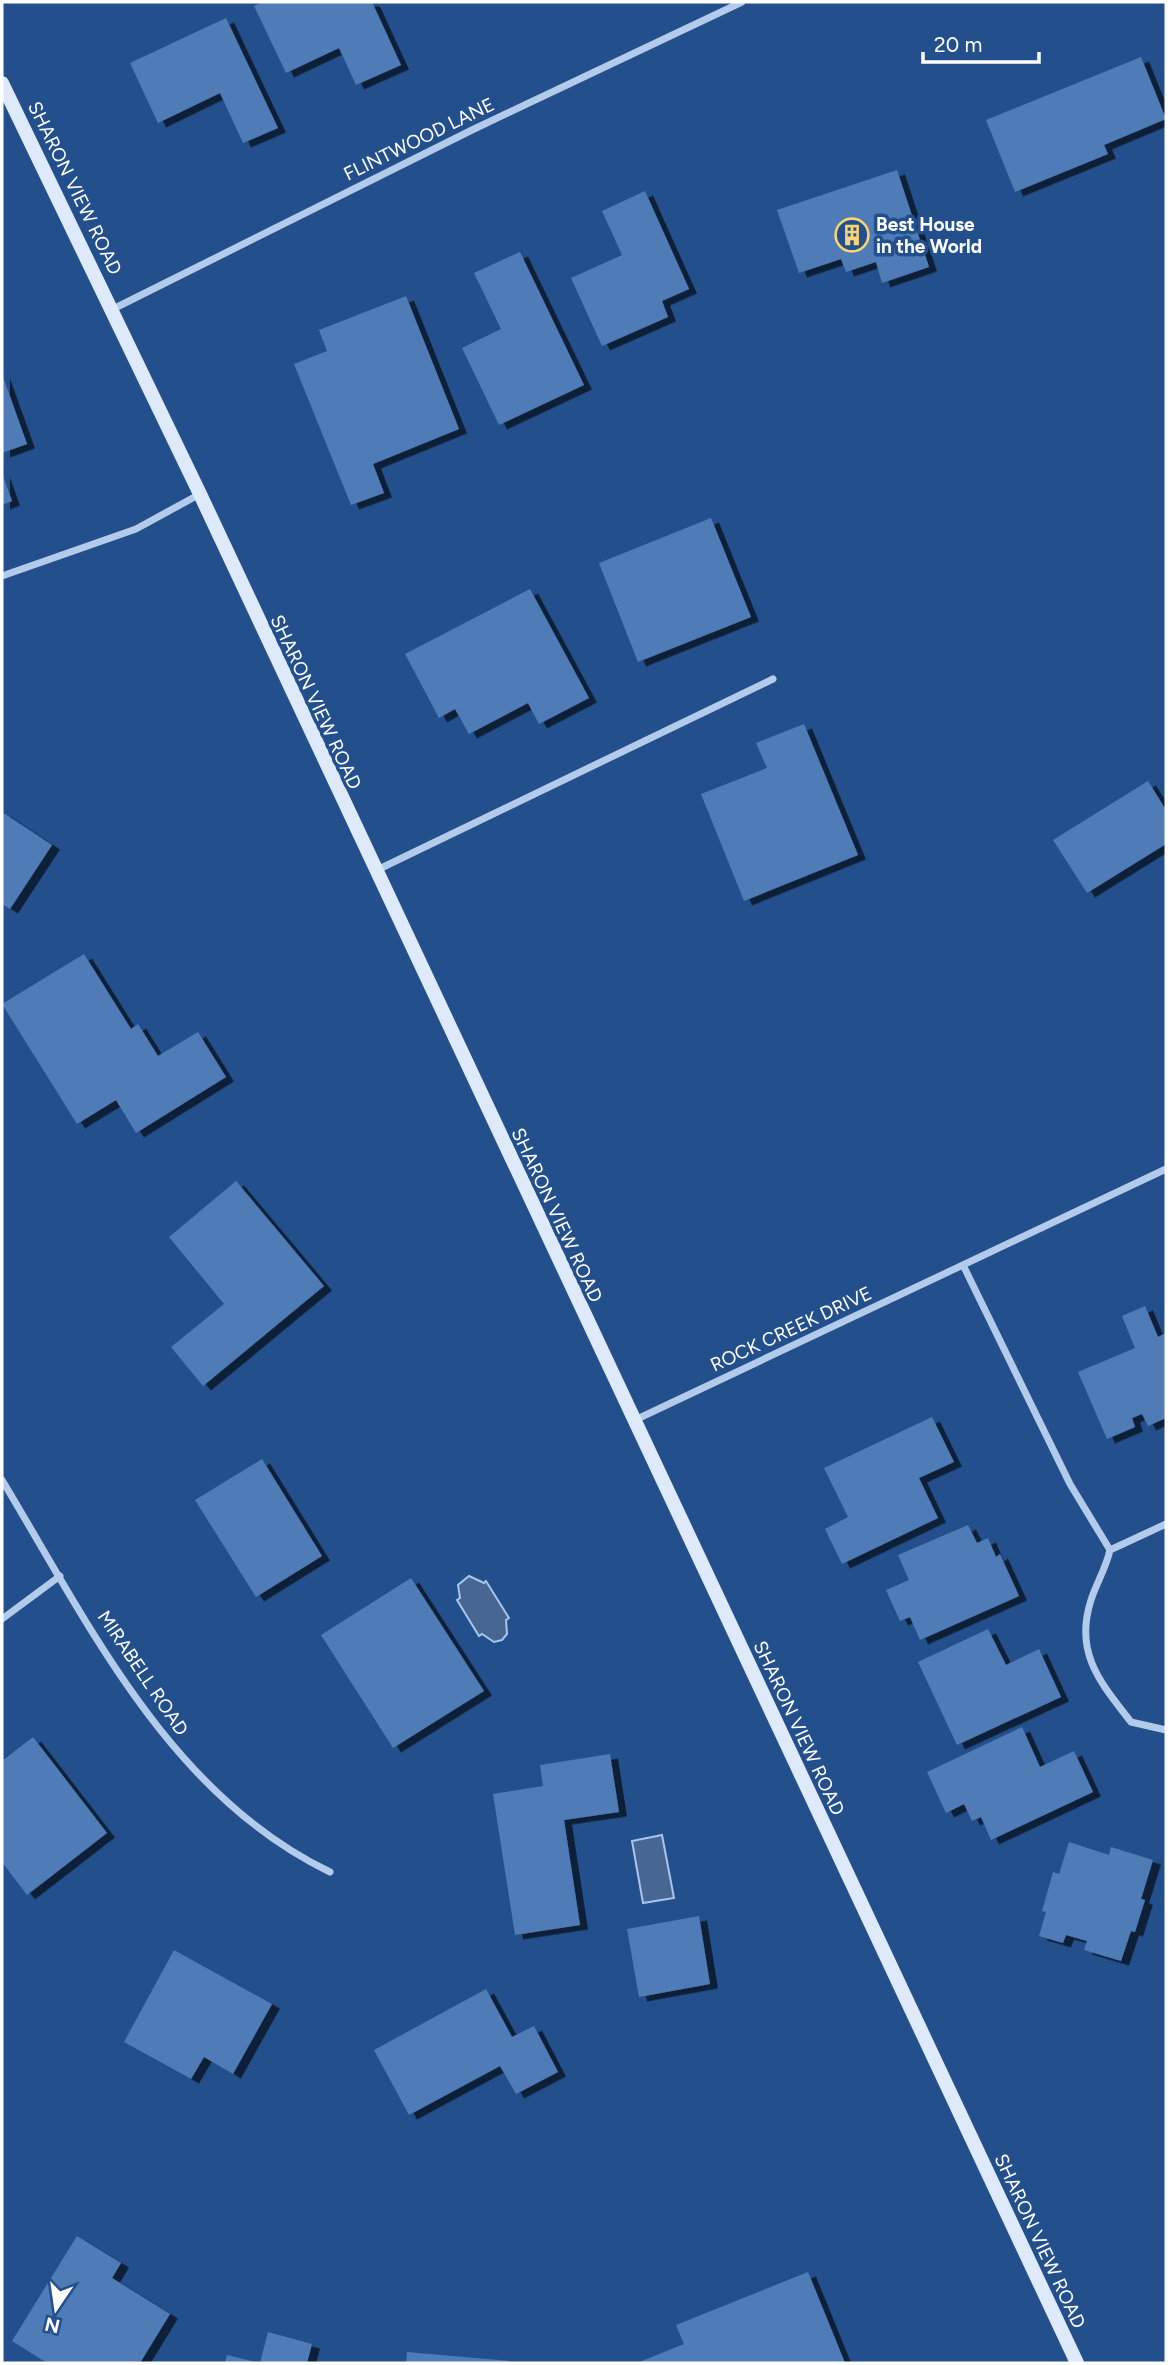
<svg xmlns="http://www.w3.org/2000/svg" width="1168" height="2365" viewBox="0 0 1168 2365" font-family="Figtree,sans-serif">
  <style>
    .water { fill: #476692; stroke: #a6c5ec; stroke-width: 2 }
    .building { fill: #507bb6; filter: url(#shadow) }
    .lines { fill: none; stroke-linecap: round; stroke-linejoin: round }
    .street { stroke: #b2cbeb; stroke-width: 7 }
    .secondary { stroke: #dee9f9; stroke-width: 14 }
    .labels { text-anchor: middle; dominant-baseline: central; stroke-width: 7; stroke-linejoin: round; paint-order: stroke }
    .street-label { font-size: 19px; fill: #fff; stroke: #23508d }
    .poi-label { font-size: 19px; font-weight: bold; fill: #fff; stroke: #23508d; text-anchor: start }
  </style>
  <defs>
    <filter id="shadow"><feDropShadow dx="8" dy="4.5" stdDeviation="0" flood-color="#0009"/></filter>
  </defs>
  <rect width="100%" height="100%" fill="#23508d"/>
  <!-- water -->
  <path class="water" d="M469 1576 484 1583 486 1581 509 1618 506 1620 507 1634 502 1640 494 1642 482 1634 479 1636 457 1600 460 1598 458 1585Z
    M662 1835 674 1898 643 1903 632 1841Z"/>
  <!-- building -->
  <path class="building" d="M263 2H372L401 65 356 85 339 48 286 73 254 6Z
    M226 18 278 128 243 143 220 93 158 123 130 63Z
    M1141 57 1166 119 1104 145 1108 154 1015 192 986 120Z
    M897 170 929 267 882 283 876 262 846 272 841 259 799 273 777 210Z
    M645 191 689 289 662 301 668 317 602 346 571 278 622 255 602 211Z
    M520 252 584 385 499 425 462 348 501 329 474 273Z
    M406 296 459 429 373 464 384 493 351 505 294 364 327 351 319 330Z
    M2 374 27 444 2 453Z
    M2 473 12 501 2 505Z
    M711 518 751 617 638 662 599 563Z
    M530 589 589 698 539 724 528 703 469 734 455 709 439 718 405 654Z
    M804 724 858 855 744 901 701 794 767 768 756 743Z
    M1148 781 1166 810V844L1087 893 1053 840Z
    M2 812 52 845 10 909 2 904Z
    M84 954 131 1029 138 1024 158 1056 198 1032 226 1077 136 1133 116 1100 77 1124 2 1004Z
    M236 1181 324 1286 203 1386 171 1347 224 1304 169 1237Z
    M1145 1306 1158 1337 1166 1333V1418L1148 1426 1142 1414 1132 1418 1135 1427 1107 1439 1078 1372 1135 1348 1122 1316Z
    M932 1417 954 1462 919 1478 938 1518 842 1564 825 1529 848 1517 824 1468Z
    M262 1459 322 1556 256 1597 195 1500Z
    M968 1525 977 1543 988 1538 996 1557 1000 1554 1019 1596 920 1640 910 1617 900 1621 886 1590 909 1580 898 1555Z
    M411 1578 484 1691 393 1748 321 1635Z
    M988 1629 1006 1665 1039 1649 1061 1697 957 1745 918 1662Z
    M1022 1727 1040 1767 1074 1751 1093 1792 991 1840 981 1817 972 1821 964 1804 946 1813 927 1772Z
    M33 1737 107 1833 27 1895 2 1862V1761Z
    M610 1754 619 1812 564 1820 580 1925 515 1935 493 1794 543 1786 540 1765Z
    M1069 1842 1109 1855 1111 1847 1153 1860 1141 1899 1145 1900 1135 1932 1131 1931 1121 1961 1084 1950 1087 1941 1066 1935 1063 1943 1039 1936 1046 1912 1042 1911 1053 1872 1059 1874Z
    M699 1916 710 1984 639 1997 627 1929Z
    M174 1950 272 2004 233 2074 204 2057 191 2079 124 2042Z
    M486 1989 512 2037 534 2026 558 2072 516 2094 500 2066 409 2115 374 2050Z
    M77 2236 121 2263 112 2278 170 2314 140 2363H47L12 2341Z
    M808 2272 845 2363H637L684 2344 676 2325Z
    M268 2332 312 2344 307 2363H260Z
    M407 2352 510 2361V2363H406Z
    M227 2355 256 2362V2363H225Z"/>
  <g class="lines">
    <!-- street -->
    <path class="street" d="M113 309 472 130 742 2
      M2 576 136 529 200 494
      M377 870 773 679
      M963 1265 1070 1484 1110 1550C1106 1568 1097 1582 1091 1600 1074 1653 1100 1682 1131 1722L1166 1730
      M635 1420 1166 1169
      M2 1480C90 1626 170 1795 330 1872
      M1110 1550 1166 1524
      M2 1619 60 1576"/>
    <!-- secondary -->
    <path class="secondary" d="M2 83 200 494 1077 2363"/>
  </g>
  <!-- icons -->
  <defs>
    <symbol id="building-ring" viewBox="-11 -11 22 22"><circle r="9.5" fill="#23508d" stroke="#f6d375" stroke-width="1.5"/><path d="M-4-6H4V6H1V3H-1V6H-4ZM-2.5-4.3h1.7v1.8h-1.7ZM.8-4.3h1.7v1.8H.8ZM-2.5-1h1.7V.8h-1.7ZM.8-1h1.7V.8H.8Z" fill="#f6d375"/></symbol>
  </defs>
  <g fill-rule="evenodd">
    <use href="#building-ring" x="833" y="216" width="38" height="38"/>
  </g>
  <g class="labels">
    <!-- street labels -->
    <g class="street-label">
      <text transform="translate(419 139) rotate(-26)">FLINTWOOD LANE</text>
      <text transform="translate(75 188) rotate(64)">SHARON VIEW ROAD</text>
      <text transform="translate(316 702) rotate(65)">SHARON VIEW ROAD</text>
      <text transform="translate(557 1215) rotate(65)">SHARON VIEW ROAD</text>
      <text transform="translate(791 1329) rotate(-25)">ROCK CREEK DRIVE</text>
      <text transform="translate(143 1673) rotate(56)">MIRABELL ROAD</text>
      <text transform="translate(799 1728) rotate(65)">SHARON VIEW ROAD</text>
      <text transform="translate(1040 2241) rotate(65)">SHARON VIEW ROAD</text>
    </g>
    <!-- poi labels -->
    <g class="poi-label">
      <text x="876" y="224">Best House<tspan x="876" dy="22">in the World</tspan></text>
    </g>
  </g>
  <!-- border -->
  <rect width="1168" height="2365" fill="none" stroke="#ffffff" stroke-width="7"/>
  <!-- north arrow -->
  <g transform="translate(56 2309) rotate(193)" stroke="#23508d" stroke-width="5" paint-order="stroke">
  <path d="M0-5L12 26L0 18L-12 26Z" fill="#ffffff"/>
  <text y="-10" font-size="19" font-weight="bold" text-anchor="middle" fill="#ffffff">N</text>
  </g>
  <!-- scale -->
  <path d="M923 52v10h116v-10" fill="none" stroke="#ffffff" stroke-width="3.5"/>
  <text x="934" y="52" font-size="21" fill="#ffffff" stroke="#23508d" stroke-width="5" paint-order="stroke">20 m</text>
</svg>
